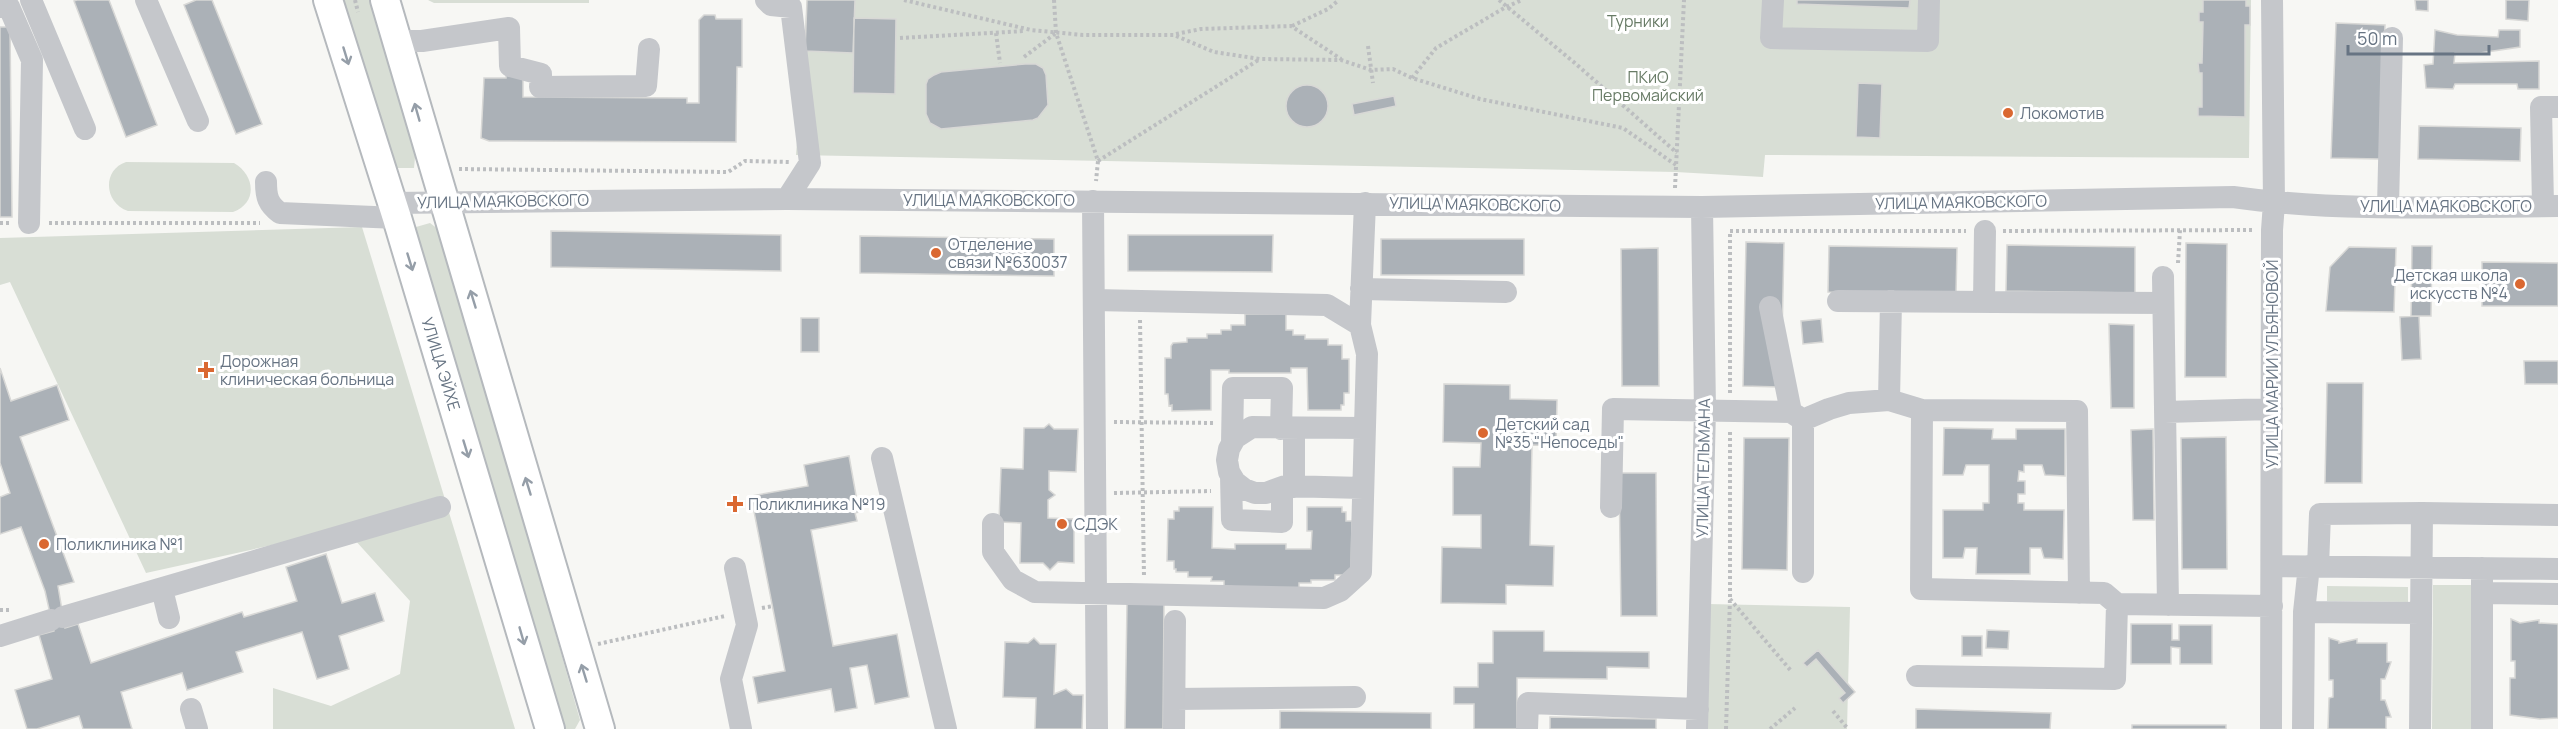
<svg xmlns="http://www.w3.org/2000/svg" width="2558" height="729" viewBox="0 0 2558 729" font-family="Manrope,sans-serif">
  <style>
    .green { fill: #d8ded5 }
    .building { fill: #abb1b7; stroke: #d8d8d6; stroke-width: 1.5 }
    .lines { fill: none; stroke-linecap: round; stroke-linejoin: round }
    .major-casing { stroke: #b5b9bd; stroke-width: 32 }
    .path { stroke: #bcbec0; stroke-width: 4; stroke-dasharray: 3 3; stroke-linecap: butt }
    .minor { stroke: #c5c7cb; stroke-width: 22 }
    .major { stroke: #fff; stroke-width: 28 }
    .oneway { stroke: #959ea8 }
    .poi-dot { fill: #da6831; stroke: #fff; stroke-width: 2 }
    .labels { text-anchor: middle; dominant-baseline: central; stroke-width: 6; stroke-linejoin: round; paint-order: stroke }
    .park-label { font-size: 16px; fill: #687b66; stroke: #fff }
    .poi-label { font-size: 16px; fill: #677483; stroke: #fff; text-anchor: start }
    .street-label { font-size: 16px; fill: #677483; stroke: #fff }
  </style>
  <rect width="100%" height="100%" fill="#f7f7f4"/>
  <!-- green -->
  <path class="green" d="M340 0H373L416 147 414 168H393Z
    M428 0H589V3H434Z
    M807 0H2251L2249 158 1765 155 1763 177 1676 172 796 155Z
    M126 162 234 163C255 175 258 203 233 212L128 211C104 203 102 170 126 162Z
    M430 223 442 232 580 720 575 729H557L407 235 416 227Z
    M362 227 515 729H273V688L331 706 400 674 410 601 345 529 146 573 10 282 0 285V238Z
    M2433 585H2473L2471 729H2432Z
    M2327 586 2408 587V602L2327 601Z
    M1707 604 1850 607 1847 729H1704Z"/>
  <!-- building -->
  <path class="building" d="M77 0H109L157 125 126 137 74 1Z
    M196 0H212L262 124 236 134 184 5Z
    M807 0H855L853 53 805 51Z
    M1797 0H1910L1909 8 1797 4Z
    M2203 0H2246V6H2250V25H2245V117L2198 116V107H2202V73H2199L2198 63H2202L2203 22H2199V12H2203Z
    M2415 0H2428V11L2416 10Z
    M2506 0H2529L2528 21 2506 19Z
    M704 15H715L716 19H742V67H737L736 142 489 141 481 138 484 78H506V74L523 79V97L687 98V103H699V20Z
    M854 18 896 19 895 94 853 93Z
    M2336 23 2385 25 2380 159 2331 158Z
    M0 27H10L12 217H0Z
    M2435 30 2457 35 2498 37 2499 30H2520V47L2480 53H2455L2454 63 2539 61V89H2518L2517 84H2455L2453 89 2426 88 2424 65 2433 64Z
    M1025 64H1036L1043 68 1046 75 1048 105 1038 118 1033 120 941 129 930 123 926 114V84L928 79 934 75 941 72Z
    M1858 83 1882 84 1880 138 1856 137Z
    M1286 106a21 21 0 1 1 42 0a21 21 0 1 1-42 0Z
    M1394 96 1396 106 1354 115 1352 104Z
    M2419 126 2521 128 2520 161 2418 159Z
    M551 231 781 235V271L551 267Z
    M1128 235H1273L1272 272 1128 271Z
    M860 236 1054 239V276L860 273Z
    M1381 239H1524V275H1381Z
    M1746 242 1784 243 1781 387 1743 386Z
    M2186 243 2227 244 2226 377H2185Z
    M2007 245 2135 247V293L2006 291Z
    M1829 246 1957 248 1956 294 1828 292Z
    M2412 246H2432L2431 316H2411Z
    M2349 247 2396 248 2394 312 2326 311 2330 267Z
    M1658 248 1659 386H1622L1621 249Z
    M2482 262 2558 263V306H2482Z
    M1245 314H1286V330H1293V335H1305V339H1328V345H1342V359H1349V393H1344V405H1341V410H1308L1307 368H1291V373H1229V370H1211V410L1172 411V405L1169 406 1168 394H1165V358H1171V346L1173 343 1187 342V338H1207V334H1221V330H1231V325H1245Z
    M2419 316 2421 359 2402 360 2400 317Z
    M801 318H819V352H801Z
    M1821 319 1823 342 1803 344 1801 321Z
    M2109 324 2134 325V408H2111Z
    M2524 361H2558V384H2525Z
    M0 368 11 401 57 385 69 420 20 437 74 582 58 586 65 628 78 624 91 663 242 612 244 617 297 601 286 567 326 554 342 603 375 593 384 621 339 636 349 669 317 679 302 632 236 652 243 672 187 690 182 673 121 692 132 729H83L79 716 37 729H27L15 690 52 679 39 635 54 631 45 591 21 527 0 534V497L10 493 0 463Z
    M2327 383H2363L2362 483H2325Z
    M1444 384 1510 385V399L1557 400 1556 446 1532 445 1530 545 1554 546 1553 586 1506 585V604L1441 603 1442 547 1481 548V515H1453V467H1480L1481 443 1443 442Z
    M1049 424 1054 429H1078L1076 472 1049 471V490L1055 495 1048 500V518L1074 519V563L1058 562 1050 570 1043 563H1020L1021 523 999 522 1001 468 1023 469 1024 428H1044Z
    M1944 428 1993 429 1992 439H2016V429H2065V476L2045 475 2042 465H2024V472L2019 471 2018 481H2025V494H2018V503H2024V510H2064L2063 559 2044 558 2041 548H2030V574H1976L1977 548H1965L1963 558H1943V510H1983V503H1989V465H1966L1963 475H1943Z
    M2153 429 2154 520H2133L2131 430Z
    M2226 437 2227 569H2182L2181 438Z
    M1744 438H1789L1787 570 1742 569Z
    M849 456 859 512 855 513 857 521 811 530 833 646 897 634 909 697 875 704 867 665 850 668 857 708 835 712 831 689 758 703 753 677 785 671 751 496 808 486 804 465Z
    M1619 473H1656L1657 616H1621Z
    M1179 507H1213L1212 548 1235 549V544H1286V549H1311L1312 531H1307V507H1342V512H1346V521H1352L1351 569 1347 575H1335V580H1311V583H1299V591L1224 586V581H1211L1212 577H1188V572H1176V569H1174V561H1167L1168 519H1174V511H1179Z
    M1127 603H1164L1163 729H1125Z
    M2511 619 2520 623 2539 620V623L2558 624V718L2540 719 2510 715V678H2515V661H2511Z
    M2131 624H2172V640H2179V625H2212V664H2180V648L2171 647V664H2131Z
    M1987 630 2009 631 2008 649 1986 648Z
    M1493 631H1544V651L1649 652V668L1607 667V679L1517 678V729H1474V704H1454V687H1478V663H1493Z
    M1962 636H1982V656H1962Z
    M1034 638 1040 644H1056L1054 694 1066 689 1073 695H1083L1082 729H1035L1036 698 1003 697 1005 642 1028 643Z
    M2329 638 2339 641V643L2357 639V643H2387V662H2391L2385 679H2381V700H2385L2391 717H2386V729H2328L2329 698 2333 697V680H2329Z
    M1818 650 1855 692 1843 703 1839 698 1845 693 1816 659 1807 667 1803 663Z
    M1916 709 2051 713 2050 729H1916Z
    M1280 711 1431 713V729H1280Z
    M1550 717 1656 719V729H1550Z
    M2132 725H2226V729H2132Z"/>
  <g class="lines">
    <defs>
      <path id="major" d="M328 0 397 218 550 729
        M385 0 600 729"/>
    </defs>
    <!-- major casing -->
    <use href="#major" class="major-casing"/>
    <!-- path -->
    <path class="path" d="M355 0 358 12
      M904 0 1031 30 1083 35H1174L1214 52 1260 59 1341 60 1371 70 1393 69 1412 78 1480 99 1623 128 1676 165
      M1054 0 1056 33 1098 161 1096 181
      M1499 0 1576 64 1677 153
      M1292 26 1328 9 1339 0
      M996 33 1000 63
      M1176 34 1201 29 1291 26 1341 59
      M900 38 1025 31
      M1368 46 1373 83
      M1024 57 1056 33
      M1412 78 1436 48 1506 7 1522 0
      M1098 161 1260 59
      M459 169 728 172 745 161 789 162
      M1675 188 1684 0
      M0 223H11
      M49 223H260
      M2003 231 2254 230
      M2178 263 2180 230
      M1140 320 1144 577
      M1730 393V231H1966
      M1114 422 1215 423
      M1114 493 1211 491
      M1730 599 1792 672
      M762 608 773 606
      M0 610H11
      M598 644 725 616
      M1833 711 1848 729
      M1726 729 1730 598V431
      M1770 729 1795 708"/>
    <!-- minor -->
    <path class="minor" d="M31 0 85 129
      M146 0 198 121
      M766 0 771 5 791 7 810 163 787 199
      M1773 0 1771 38 1928 41 1929 0
      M0 7H9L32 60 29 223
      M396 41H422L509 28 510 66 541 74 540 87 646 86 649 49
      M266 182C266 197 268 204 280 213L397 218
      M1093 201 1097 729
      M391 203 787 199 1702 207 2233 197C2340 212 2450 207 2558 206
      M2543 206 2541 107H2558
      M2388 207 2392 38
      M2163 277 2168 605
      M1361 289 1506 292
      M1838 301 2163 303
      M1984 302 1985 231
      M1770 307 1791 412
      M1360 325 1365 203
      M1889 400 1891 301
      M1922 410 1921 589 2104 593 2117 604 2272 606
      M2165 412 2272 409
      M1803 420 1829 409 1849 403 1889 400 1922 410 2077 411 2079 593
      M1232 443 1233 388H1282L1281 429
      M882 458 946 729
      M1231 476 1232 520 1282 522V488
      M1294 487V429
      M1363 488 1285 486 1266 493H1255L1244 489 1235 482 1229 472 1227 460 1229 449 1235 438 1252 427 1365 428
      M1611 507 1613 409 1791 412 1803 420V572
      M993 524V552L1013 580 1035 592 1324 598 1340 591 1361 572 1367 354 1360 325 1327 305 1094 300
      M2272 566 2558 569
      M2318 567 2320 514 2422 513
      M735 568 747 625 731 679 741 729
      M162 589 169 618
      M2482 593 2558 594
      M2304 612 2421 613
      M63 617 440 507
      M0 636 51 620
      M1917 676 2115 679 2117 604
      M1175 699 1355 697
      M191 709 197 729
      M1174 729 1175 621
      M1527 729 1528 703 1698 709
      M1697 729 1705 410 1702 207
      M2271 729 2272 230 2274 203 2272 0
      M2303 729 2304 612 2309 566
      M2420 729 2422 513 2558 515
      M2482 729V568"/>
    <!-- major -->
    <use href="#major" class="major"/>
  </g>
  <!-- one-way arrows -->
  <defs><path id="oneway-shaft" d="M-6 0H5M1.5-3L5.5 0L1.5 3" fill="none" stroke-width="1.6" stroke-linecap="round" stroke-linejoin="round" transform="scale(1.5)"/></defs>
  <g class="oneway">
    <use href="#oneway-shaft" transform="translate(346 56) rotate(73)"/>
    <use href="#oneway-shaft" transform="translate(417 112) rotate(-106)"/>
    <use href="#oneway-shaft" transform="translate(410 262) rotate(73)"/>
    <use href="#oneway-shaft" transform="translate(473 299) rotate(-107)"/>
    <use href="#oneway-shaft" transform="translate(466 449) rotate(73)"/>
    <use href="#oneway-shaft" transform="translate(528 486) rotate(-107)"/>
    <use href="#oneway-shaft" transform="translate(522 636) rotate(74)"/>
    <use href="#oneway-shaft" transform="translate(584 673) rotate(-107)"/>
  </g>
  <!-- markers -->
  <g class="poi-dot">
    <circle cx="2008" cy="113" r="6"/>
    <circle cx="936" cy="253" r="6"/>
    <circle cx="2520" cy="284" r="6"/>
    <path d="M203 361h6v6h6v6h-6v6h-6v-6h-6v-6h6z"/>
    <circle cx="1483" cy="433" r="6"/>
    <path d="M732 495h6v6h6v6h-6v6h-6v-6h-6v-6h6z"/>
    <circle cx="1062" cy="524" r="6"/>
    <circle cx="44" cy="544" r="6"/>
  </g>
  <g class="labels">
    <!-- park labels -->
    <g class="park-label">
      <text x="1638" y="21">Турники</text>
      <text x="1648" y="77">ПКиО<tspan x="1648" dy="18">Первомайский</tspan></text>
    </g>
    <!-- poi labels -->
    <g class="poi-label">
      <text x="2020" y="113">Локомотив</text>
      <text x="948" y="244">Отделение<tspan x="948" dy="18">связи №630037</tspan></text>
      <text x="2508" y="275" text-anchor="end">Детская школа<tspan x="2508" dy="18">искусств №4</tspan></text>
      <text x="220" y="361">Дорожная<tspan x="220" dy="18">клиническая больница</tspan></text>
      <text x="1495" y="424">Детский сад<tspan x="1495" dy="18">№35 "Непоседы"</tspan></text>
      <text x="748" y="504">Поликлиника №19</text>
      <text x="1074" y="524">СДЭК</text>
      <text x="56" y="544">Поликлиника №1</text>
    </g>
    <!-- street labels -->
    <g class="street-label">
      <text x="989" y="200">УЛИЦА МАЯКОВСКОГО</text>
      <text transform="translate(503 201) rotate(-1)">УЛИЦА МАЯКОВСКОГО</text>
      <text transform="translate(1961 202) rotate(-1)">УЛИЦА МАЯКОВСКОГО</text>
      <text transform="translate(1475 204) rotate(1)">УЛИЦА МАЯКОВСКОГО</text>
      <text x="2446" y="206">УЛИЦА МАЯКОВСКОГО</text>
      <text transform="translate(441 364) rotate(73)">УЛИЦА ЭЙХЕ</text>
      <text transform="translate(2272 364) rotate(-90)">УЛИЦА МАРИИ УЛЬЯНОВОЙ</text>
      <text transform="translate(1703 468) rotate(-89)">УЛИЦА ТЕЛЬМАНА</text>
    </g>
  </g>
  <!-- scale -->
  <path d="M2348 45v9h141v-9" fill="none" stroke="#677483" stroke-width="3"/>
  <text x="2357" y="45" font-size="18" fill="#677483" stroke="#ffffff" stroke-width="4.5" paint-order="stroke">50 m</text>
</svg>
